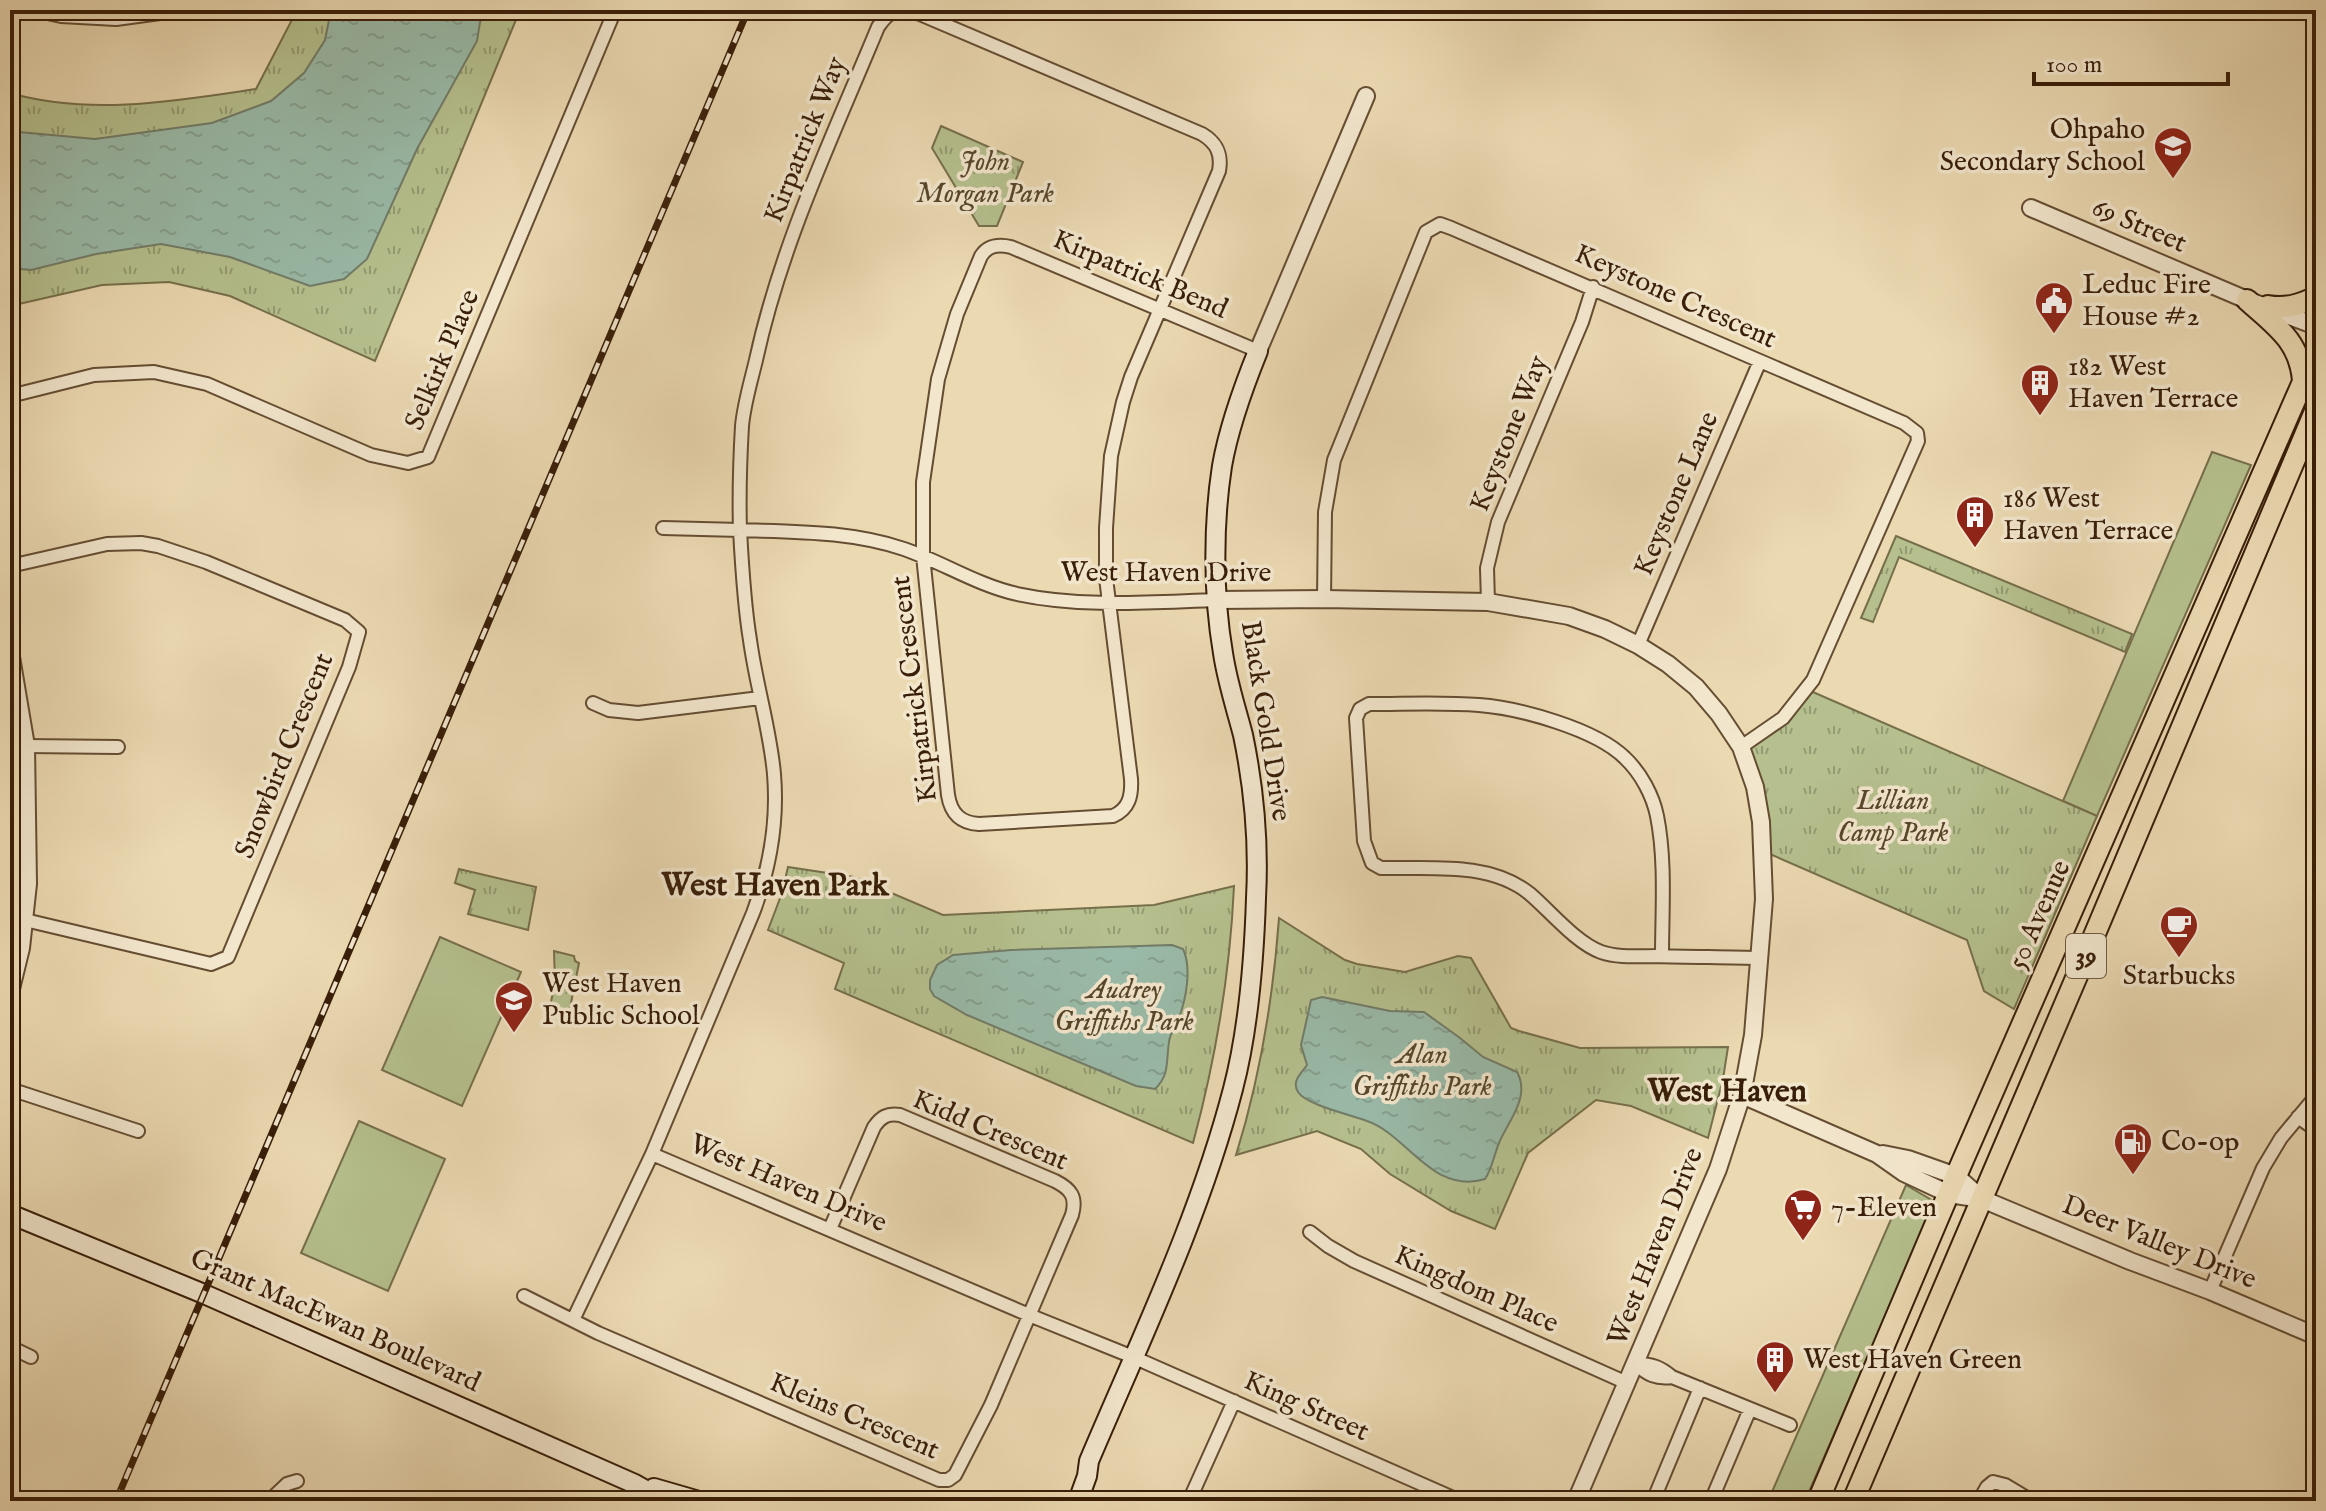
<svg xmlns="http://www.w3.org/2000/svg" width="2326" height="1511" viewBox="0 0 2326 1511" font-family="'IM FELL English',serif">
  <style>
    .grass { fill: #b5c08e; stroke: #766f4b; stroke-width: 2 }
    .park { fill: url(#park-tufts); stroke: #766f4b; stroke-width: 2 }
    .water { fill: url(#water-ripples); stroke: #727c68; stroke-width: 2 }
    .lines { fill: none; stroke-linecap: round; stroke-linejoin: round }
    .minor-casing { stroke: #654d32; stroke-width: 16 }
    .tertiary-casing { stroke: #654d32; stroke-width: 20 }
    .secondary-casing { stroke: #381e08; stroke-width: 22 }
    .primary-casing { stroke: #381e08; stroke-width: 24 }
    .minor { stroke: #f2e6cd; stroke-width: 12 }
    .tertiary { stroke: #f2e6cd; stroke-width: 16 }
    .secondary { stroke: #f2e6cd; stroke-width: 18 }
    .primary { stroke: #ebd9b2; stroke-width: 20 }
    .rail-casing { stroke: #381e08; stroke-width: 7 }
    .rail { stroke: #f2e6cd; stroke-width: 4; stroke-dasharray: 12; stroke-linecap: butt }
    .labels { text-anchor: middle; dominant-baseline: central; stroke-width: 7; stroke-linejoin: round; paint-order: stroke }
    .shield { fill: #f2e6cd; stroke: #705a43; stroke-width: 2 }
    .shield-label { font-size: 26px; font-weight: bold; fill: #381e08 }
    .poi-label { font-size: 28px; fill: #381e08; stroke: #f2e6cd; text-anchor: start }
    .street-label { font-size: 28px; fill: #381e08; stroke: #f2e6cd }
    .park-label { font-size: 28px; font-style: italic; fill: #57462a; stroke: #f2e6cd }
    .quarter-label { font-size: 32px; font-weight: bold; fill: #381e08; stroke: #f2e6cd }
  </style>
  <defs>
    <pattern id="park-tufts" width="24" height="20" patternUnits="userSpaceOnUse" patternTransform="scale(2)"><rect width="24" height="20" fill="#b5c08e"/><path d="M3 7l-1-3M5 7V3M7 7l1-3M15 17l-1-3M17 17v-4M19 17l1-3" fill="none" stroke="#949b72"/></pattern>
    <pattern id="water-ripples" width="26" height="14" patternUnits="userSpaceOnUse" patternTransform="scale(2)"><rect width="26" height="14" fill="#99baa8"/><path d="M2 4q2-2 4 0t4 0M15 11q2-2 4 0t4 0" fill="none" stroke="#859f8f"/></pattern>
  </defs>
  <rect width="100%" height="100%" fill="#ebd9b2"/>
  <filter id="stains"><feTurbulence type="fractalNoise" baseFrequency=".0025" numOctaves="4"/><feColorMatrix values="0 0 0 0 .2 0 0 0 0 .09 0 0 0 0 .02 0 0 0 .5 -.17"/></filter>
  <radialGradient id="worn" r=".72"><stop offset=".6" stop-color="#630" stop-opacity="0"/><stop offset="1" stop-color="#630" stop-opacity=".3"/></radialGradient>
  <!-- grass -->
  <path class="grass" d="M2212 452 2251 465 2097 816 2063 801Z
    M440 937 521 972 462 1106 382 1070Z
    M359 1121 445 1159 388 1291 301 1253Z
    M1906 1185 1935 1202 1805 1501H1768Z"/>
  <!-- park -->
  <path class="park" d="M297 10H520L375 361 230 296 169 282 102 285 10 306V93C90 116 176 101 256 89Z
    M941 126 1023 162 997 226H979L932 148Z
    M1896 536 2132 634 2125 652 1899 557 1873 622 1861 618Z
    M1806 689 2097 816 2014 1009 1984 991 1967 940 1763 851 1741 747Z
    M788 867 854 877 943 915 1154 905 1234 886C1230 974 1216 1058 1193 1143L835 989 844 963 768 930 782 893Z
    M459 869 536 887 528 930 468 914 475 890 455 883Z
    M1279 918 1345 960 1357 964 1405 972 1458 956 1471 958 1511 1028 1519 1031 1580 1048 1728 1047 1723 1079 1708 1138 1631 1106 1596 1100 1528 1153 1495 1229 1451 1211 1390 1174 1361 1149 1317 1131 1236 1155C1260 1078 1273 999 1279 918Z
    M554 951 574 956 575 961 579 963 568 1018 549 1012 555 982Z"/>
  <!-- water -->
  <path class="water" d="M331 10H482L477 41 417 149 367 259 344 279 310 286 230 257 161 244 96 254 31 270 10 268V134L19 132 95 139 212 123 271 101 304 73 325 40Z
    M1172 945 1183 949C1192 968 1186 999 1179 1018 1176 1026 1170 1033 1169 1042 1166 1060 1170 1075 1155 1089L1136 1086 967 1015 934 996 930 989V980L937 965 953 955 1011 950Z
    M1322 997 1390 1011 1424 1012 1460 1038 1483 1057 1517 1072C1531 1097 1508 1121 1499 1143 1494 1155 1492 1169 1485 1179 1432 1195 1408 1135 1367 1121 1352 1115 1306 1105 1298 1092 1291 1081 1302 1073 1307 1065L1301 1045 1311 1000Z"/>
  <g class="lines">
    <defs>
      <path id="minor" d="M34 10 61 16 116 19 182 10
        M10 396 94 375 154 372 207 384 371 455 408 463 428 457 615 10
        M663 528 740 530C739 495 740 460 742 426 744 404 751 381 756 360 781 244 833 136 878 27 890 9 895 11 915 12L1202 134C1217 143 1222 154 1219 171L1131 377 1123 402 1111 456 1106 528V578L1131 779C1132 796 1129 809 1113 816L979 824C961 823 951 814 948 795L923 556V482L938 379 957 314 981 256C988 245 998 244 1011 247L1258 351
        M10 566 107 544 141 543 158 546 206 562 345 620 359 632 349 667 228 957 211 964 25 920
        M1324 599 1325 512 1334 460 1426 232 1440 224 1451 228 1904 423 1917 433 1918 441 1813 680 1783 718 1741 747
        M1218 600C1151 602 1083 608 1017 594 977 585 942 562 904 549 851 531 795 532 740 530 742 567 744 604 750 640 756 685 770 729 774 774 778 822 770 868 753 913L652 1154 1029 1315 1133 1357 1460 1501
        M1488 602 1487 568 1498 522 1582 322 1593 287
        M1638 645 1760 361
        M593 703 609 710 638 713 760 698
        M26 746 118 747
        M1662 956C1662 911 1666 861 1657 816 1653 796 1641 773 1625 758 1596 729 1519 708 1479 705 1442 702 1405 704 1369 704L1360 709 1356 718 1364 841 1372 863 1381 868C1429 869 1490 861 1530 894 1550 911 1576 943 1601 952 1618 958 1638 956 1656 956 1691 957 1726 957 1761 958
        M10 1089 138 1131
        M2298 1117 2316 1130
        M1310 1232 1328 1246 1354 1261 1627 1383
        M2210 1291 2263 1168 2281 1138 2316 1096
        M524 1296 598 1333 939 1480H948L955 1475 991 1405 1072 1215C1077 1197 1071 1189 1055 1181L900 1115C887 1113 881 1117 874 1127L830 1229
        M573 1320 652 1154
        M10 1347 31 1357
        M1636 1364C1652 1364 1660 1367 1672 1377L1790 1425
        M1636 1364C1648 1375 1656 1379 1672 1377
        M269 1501 287 1484 297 1481
        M1189 1501 1234 1401
        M1653 1501 1700 1388
        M1711 1501 1750 1409
        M1979 1501 1987 1487 1993 1482 2005 1485 2032 1501"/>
      <path id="tertiary" d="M2031 208 2247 300 2316 326
        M1258 351 1366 96
        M1218 600 1324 599 1488 602 1569 616 1605 629 1638 645 1668 664 1696 687 1719 714 1741 747 1755 787 1761 822 1764 899 1753 1035 1742 1095 1718 1169 1576 1501
        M10 651 26 746 28 884 21 948 10 993
        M1742 1095 1877 1154 1904 1173 1949 1194 1982 1199 2130 1261 2210 1291 2316 1336
        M1883 1154 1908 1159 1956 1176 1982 1199"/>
      <path id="secondary" d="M10 1214 204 1294 635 1484 665 1501
        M654 1488 699 1501
        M1078 1501 1087 1476 1089 1461C1140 1341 1200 1216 1233 1089 1249 1028 1254 961 1256 898 1259 843 1254 788 1243 735 1236 708 1227 681 1223 653 1213 595 1213 524 1222 466 1229 426 1243 388 1258 351"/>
      <path id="primary" d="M2247 300C2275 325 2300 341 2303 381
        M2268 306C2286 309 2300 305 2316 297
        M1818 1501 1956 1176 2316 352
        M1853 1501 2091 943 2316 409"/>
    </defs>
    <!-- minor casing -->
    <use href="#minor" class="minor-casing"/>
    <!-- tertiary casing -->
    <use href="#tertiary" class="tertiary-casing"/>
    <!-- secondary casing -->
    <use href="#secondary" class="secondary-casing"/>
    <!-- primary casing -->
    <use href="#primary" class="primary-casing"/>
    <!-- minor -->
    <use href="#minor" class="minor"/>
    <!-- tertiary -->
    <use href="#tertiary" class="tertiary"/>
    <!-- secondary -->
    <use href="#secondary" class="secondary"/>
    <!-- primary -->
    <use href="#primary" class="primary"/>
    <defs>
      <path id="rail" d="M116 1501 748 10"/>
    </defs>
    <!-- rail casing -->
    <use href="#rail" class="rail-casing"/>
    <!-- rail -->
    <use href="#rail" class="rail"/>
  </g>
  <!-- icons -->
  <defs>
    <symbol id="school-pin" viewBox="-11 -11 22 30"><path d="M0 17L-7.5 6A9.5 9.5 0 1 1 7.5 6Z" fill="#8f2418" stroke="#f2e6cd"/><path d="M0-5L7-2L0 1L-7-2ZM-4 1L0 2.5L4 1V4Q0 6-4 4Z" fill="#fff"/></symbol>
    <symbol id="civic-pin" viewBox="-11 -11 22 30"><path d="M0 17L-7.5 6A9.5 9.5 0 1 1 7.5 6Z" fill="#8f2418" stroke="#f2e6cd"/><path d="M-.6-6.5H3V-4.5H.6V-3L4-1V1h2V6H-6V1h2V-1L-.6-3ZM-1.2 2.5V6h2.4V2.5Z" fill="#fff"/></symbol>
    <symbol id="building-pin" viewBox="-11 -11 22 30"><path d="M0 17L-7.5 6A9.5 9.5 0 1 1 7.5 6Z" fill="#8f2418" stroke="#f2e6cd"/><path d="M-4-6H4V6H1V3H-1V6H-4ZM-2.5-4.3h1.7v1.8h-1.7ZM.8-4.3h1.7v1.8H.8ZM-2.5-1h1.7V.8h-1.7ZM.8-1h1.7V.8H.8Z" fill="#fff"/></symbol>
    <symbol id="cafe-pin" viewBox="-11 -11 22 30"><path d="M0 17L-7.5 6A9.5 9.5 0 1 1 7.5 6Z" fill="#8f2418" stroke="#f2e6cd"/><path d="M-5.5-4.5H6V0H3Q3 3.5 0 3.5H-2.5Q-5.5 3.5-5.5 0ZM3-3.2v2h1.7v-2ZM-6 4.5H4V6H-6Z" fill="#fff"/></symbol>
    <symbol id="fuel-pin" viewBox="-11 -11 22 30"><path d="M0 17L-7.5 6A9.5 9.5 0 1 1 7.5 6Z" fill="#8f2418" stroke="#f2e6cd"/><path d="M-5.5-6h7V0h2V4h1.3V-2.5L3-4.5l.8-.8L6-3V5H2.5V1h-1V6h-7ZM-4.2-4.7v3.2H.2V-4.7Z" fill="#fff"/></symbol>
    <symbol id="supermarket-pin" viewBox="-11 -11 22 30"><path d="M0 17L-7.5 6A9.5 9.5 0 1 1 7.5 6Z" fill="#8f2418" stroke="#f2e6cd"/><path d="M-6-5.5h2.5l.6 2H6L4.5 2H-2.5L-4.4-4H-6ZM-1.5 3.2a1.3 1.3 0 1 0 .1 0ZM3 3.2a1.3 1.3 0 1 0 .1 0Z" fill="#fff"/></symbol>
  </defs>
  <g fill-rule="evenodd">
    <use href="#school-pin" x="2151" y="124" width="44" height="60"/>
    <use href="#civic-pin" x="2032" y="279" width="44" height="60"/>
    <use href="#building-pin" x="2018" y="361" width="44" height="60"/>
    <use href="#building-pin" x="1953" y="493" width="44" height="60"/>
    <use href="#cafe-pin" x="2157" y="903" width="44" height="60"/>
    <use href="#school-pin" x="492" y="978" width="44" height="60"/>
    <use href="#fuel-pin" x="2111" y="1120" width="44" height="60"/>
    <use href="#supermarket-pin" x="1781" y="1186" width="44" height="60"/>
    <use href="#building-pin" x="1753" y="1338" width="44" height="60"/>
  </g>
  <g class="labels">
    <!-- shield labels -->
    <rect class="shield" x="2066" y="934" width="40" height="44" rx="6"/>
    <g class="shield-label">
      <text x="2086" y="956">39</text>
    </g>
    <!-- poi labels -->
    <g class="poi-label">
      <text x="2145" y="130" text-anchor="end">Ohpaho<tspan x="2145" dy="32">Secondary School</tspan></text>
      <text x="2082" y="285">Leduc Fire<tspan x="2082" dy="32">House #2</tspan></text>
      <text x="2068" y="367">182 West<tspan x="2068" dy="32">Haven Terrace</tspan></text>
      <text x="2003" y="499">186 West<tspan x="2003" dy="32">Haven Terrace</tspan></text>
      <text x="2179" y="976" text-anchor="middle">Starbucks</text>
      <text x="542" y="984">West Haven<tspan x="542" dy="32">Public School</tspan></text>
      <text x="2161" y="1142">Co-op</text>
      <text x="1831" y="1208">7-Eleven</text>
      <text x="1803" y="1360">West Haven Green</text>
    </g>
    <!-- street labels -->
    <g class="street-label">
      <text transform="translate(806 140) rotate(-68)">Kirpatrick Way</text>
      <text transform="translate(2139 226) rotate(23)">69 Street</text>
      <text transform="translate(1140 275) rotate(23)">Kirpatrick Bend</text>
      <text transform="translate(1675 297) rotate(24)">Keystone Crescent</text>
      <text transform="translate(443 360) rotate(-67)">Selkirk Place</text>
      <text transform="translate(1510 434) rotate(-68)">Keystone Way</text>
      <text transform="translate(1677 494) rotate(-67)">Keystone Lane</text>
      <text x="1166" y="573">West Haven Drive</text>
      <text transform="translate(915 689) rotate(-97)">Kirpatrick Crescent</text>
      <text transform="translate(1265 721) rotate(81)">Black Gold Drive</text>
      <text transform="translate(285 756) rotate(-68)">Snowbird Crescent</text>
      <text transform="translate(2040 915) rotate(-66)">50 Avenue</text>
      <text transform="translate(990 1131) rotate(23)">Kidd Crescent</text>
      <text transform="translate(788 1184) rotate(23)">West Haven Drive</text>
      <text transform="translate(2159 1243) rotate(22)">Deer Valley Drive</text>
      <text transform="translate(1656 1247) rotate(-68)">West Haven Drive</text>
      <text transform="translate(1476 1290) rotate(24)">Kingdom Place</text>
      <text transform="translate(335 1321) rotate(24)">Grant MacEwan Boulevard</text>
      <text transform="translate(1306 1407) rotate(24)">King Street</text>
      <text transform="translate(854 1417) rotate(23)">Kleins Crescent</text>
    </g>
    <!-- park labels -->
    <g class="park-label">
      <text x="985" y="162">John<tspan x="985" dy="32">Morgan Park</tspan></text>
      <text x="1893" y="801">Lillian<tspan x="1893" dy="32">Camp Park</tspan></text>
      <text x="1124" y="990">Audrey<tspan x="1124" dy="32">Griffiths Park</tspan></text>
      <text x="1422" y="1055">Alan<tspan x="1422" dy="32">Griffiths Park</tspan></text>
    </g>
    <!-- quarter labels -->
    <g class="quarter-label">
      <text x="775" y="886">West Haven Park</text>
      <text x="1727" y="1092">West Haven</text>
    </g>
  </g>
  <!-- margin -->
  <rect width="2326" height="1511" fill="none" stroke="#ebd9b2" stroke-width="40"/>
  <rect x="12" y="12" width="2302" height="1487" fill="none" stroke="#381e08" stroke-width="4"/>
  <rect x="20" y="20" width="2286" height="1471" fill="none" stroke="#381e08" stroke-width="2"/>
  <!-- scale -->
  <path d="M2034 72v12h194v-12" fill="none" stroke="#381e08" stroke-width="4"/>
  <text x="2046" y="72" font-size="24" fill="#381e08" stroke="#f2e6cd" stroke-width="6" paint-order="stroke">100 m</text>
  <rect width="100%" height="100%" filter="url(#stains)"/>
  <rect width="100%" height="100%" fill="url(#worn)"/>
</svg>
